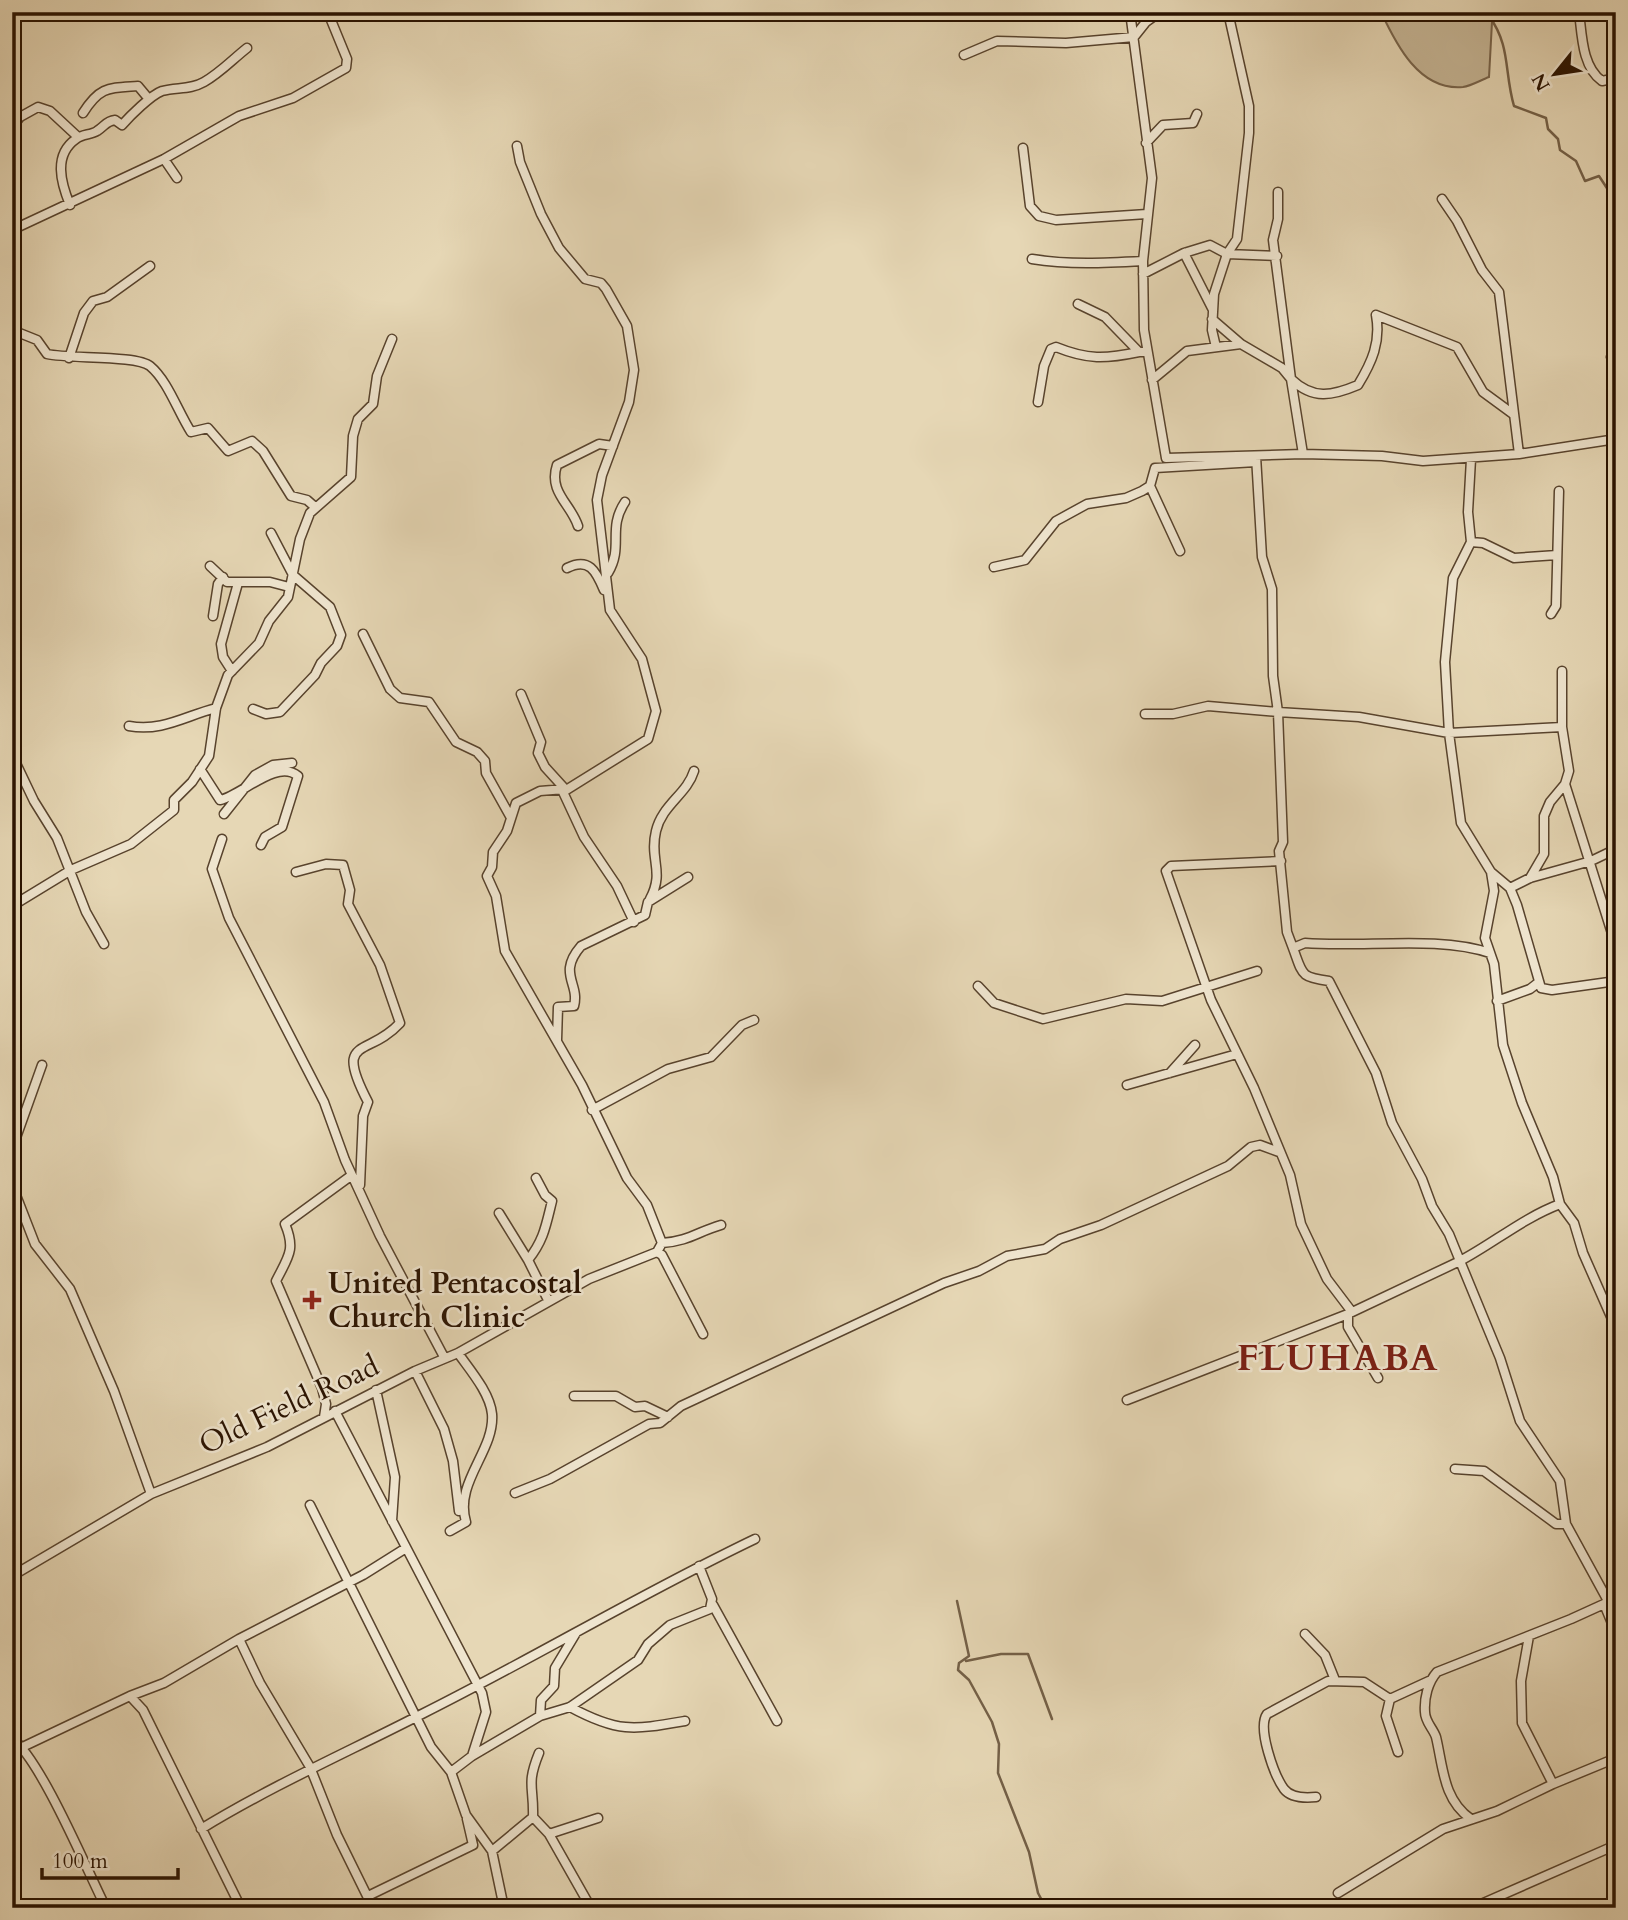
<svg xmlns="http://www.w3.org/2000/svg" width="1628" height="1920" viewBox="0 0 1628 1920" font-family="Cardo,serif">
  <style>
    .green { fill: #c6b696; stroke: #78644b; stroke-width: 2 }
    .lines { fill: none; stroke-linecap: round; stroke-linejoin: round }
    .stream { stroke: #746047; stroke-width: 2.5 }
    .street-casing { stroke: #58432d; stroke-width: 11 }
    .street { stroke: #efe5cf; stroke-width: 8 }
    .poi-dot { fill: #8f2418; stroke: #efe5cf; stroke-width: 2.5 }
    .labels { text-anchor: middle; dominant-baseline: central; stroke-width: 5; stroke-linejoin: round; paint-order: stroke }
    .poi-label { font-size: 30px; font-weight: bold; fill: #291200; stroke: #efe5cf; text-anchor: start }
    .street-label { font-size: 30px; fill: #291200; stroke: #efe5cf }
    .district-label { font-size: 37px; font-weight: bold; letter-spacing: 2px; fill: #7a1f14; stroke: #efe5cf }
  </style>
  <rect width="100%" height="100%" fill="#e6d7b5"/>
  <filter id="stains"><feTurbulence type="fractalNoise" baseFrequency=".00286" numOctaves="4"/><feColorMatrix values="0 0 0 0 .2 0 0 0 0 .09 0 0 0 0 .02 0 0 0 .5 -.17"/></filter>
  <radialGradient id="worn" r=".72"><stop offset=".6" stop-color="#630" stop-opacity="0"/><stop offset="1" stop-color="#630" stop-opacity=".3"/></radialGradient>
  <!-- green -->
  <path class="green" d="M1381 12H1489L1492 22 1489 77C1481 80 1471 86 1463 87 1419 91 1396 44 1381 12Z"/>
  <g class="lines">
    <!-- stream -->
    <path class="stream" d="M1489 16C1511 46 1504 72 1514 106L1546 118 1548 129 1558 139 1560 150 1576 161 1585 181 1599 176 1616 202
      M957 1601 969 1656 959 1663 958 1670 969 1680 992 1722 999 1744 998 1773 1029 1852 1038 1893 1046 1908
      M966 1661 1001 1654H1028L1052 1719"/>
    <defs>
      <path id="street" d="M1130 12 1152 178 1143 261 1144 330 1166 458 1303 454 1382 456 1423 461 1519 454 1616 439
        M1579 12C1582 35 1582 67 1602 81L1616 78
        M964 55 997 41 1066 43 1134 37 1146 22 1160 12
        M83 113C100 86 109 88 138 86L148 98
        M12 127 20 117 38 107 50 111 78 137
        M1146 143 1163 125 1193 123 1197 114
        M517 146 520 162 541 214 559 248 585 279 601 283 606 289 627 326 634 370 629 402 602 475 597 500 610 610 642 659 656 711 648 739 563 792 584 837 617 886 634 922
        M1023 148 1030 206 1039 216 1056 220 1147 214
        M164 159 177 178
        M1278 192V219L1273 240 1291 379C1313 400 1332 396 1358 385 1372 362 1381 342 1376 315
        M1442 199 1457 221 1482 270 1499 292 1519 454
        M70 205C61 183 53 155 76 139 82 134 91 135 97 131 105 126 106 121 115 120L122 125C130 116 151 95 162 91 177 87 190 90 204 82 220 73 233 59 247 48
        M12 230 164 159 239 116 293 98 346 68 347 59 331 20
        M1184 253 1213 310
        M1032 259C1068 265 1106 263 1143 261
        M1143 274 1184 253 1210 245 1227 254 1277 256
        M1078 304 1105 317 1139 352H1143
        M1376 315 1457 347 1483 392 1513 414
        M1212 319 1241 344
        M12 330 37 340 47 354C69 359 137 355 150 366 168 381 178 412 191 432L208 428 228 451 252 441 263 451 291 496 307 500 315 507
        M1216 347 1212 330 1214 294 1227 254 1237 239 1249 133V106L1228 12
        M1611 357 1616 356
        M69 358 84 313 93 301 107 297 150 266
        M1152 380 1187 351 1241 344 1282 368 1291 379 1303 454
        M1038 402 1044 366 1051 349 1056 347C1088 360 1105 359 1139 352
        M1256 456 1262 557 1272 589 1273 676 1278 712 1359 717 1449 733 1461 823 1491 872 1494 891 1485 938 1494 964 1503 1045 1522 1103 1553 1177 1560 1204 1574 1223 1583 1253 1616 1328
        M1471 459 1468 512 1471 542 1453 578 1445 662 1449 733 1562 727
        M1150 486 1180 551
        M578 526C571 504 548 492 557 465L599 444 613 446
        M1471 542 1483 543 1514 558 1557 555
        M210 566 227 582H270L289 587
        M994 567 1025 560 1056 521 1087 504 1126 498 1142 491 1150 486 1155 468 1256 462
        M567 568C589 557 596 571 604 590
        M608 573C624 546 607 529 625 502
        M1551 614 1556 606 1559 491
        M213 616 218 584 223 577
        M363 634 390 689 400 698 429 702 456 742 477 752 485 761 486 773 510 816
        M232 671 223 657 221 644 238 583
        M521 694 541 742 538 753 545 767 565 789
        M253 709 266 714 280 712 315 675 321 663 337 646 341 635 330 607 293 575 271 533
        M1145 714H1173L1208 706 1278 712 1283 842 1279 851 1287 932 1293 948
        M129 726C162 732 185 716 216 708
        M12 755 34 801 57 838 86 912 104 944
        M200 769 220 800C241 796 277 758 298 776L282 827 265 837 261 845
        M1565 784 1616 946
        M565 789 540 791 516 803 507 831 493 852 492 867 487 876 496 896 505 951 582 1085 627 1178 647 1205 662 1243
        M224 814 255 775 273 765 292 763
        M222 839 212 869 229 918 324 1102 345 1160 380 1236 444 1357
        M1281 861 1171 866 1166 871 1211 1000 1254 1088 1290 1175 1301 1224 1327 1279 1352 1312
        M296 872 326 864 343 865 350 890 348 904 380 965 400 1023C368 1058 333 1035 368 1102L363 1116 360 1185
        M1491 872 1510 888 1517 905 1541 988 1552 990 1616 981
        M1530 878 1544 854V816L1550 802 1565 784 1569 771 1562 727V671
        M1510 888 1530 878 1591 861 1616 849
        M650 899C665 871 649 860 656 831 662 805 687 794 694 771
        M12 906 71 870 131 844 174 810V800L192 782 209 756 216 708 228 675 259 643 269 621 288 597 300 539 310 513 351 477 353 436 358 419 373 404 377 376 392 339
        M1490 953C1438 935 1361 948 1305 943L1293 948C1303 975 1300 977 1329 981L1376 1073 1392 1123 1422 1179 1432 1206 1449 1234 1460 1261C1494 1243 1523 1218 1560 1204
        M978 986 994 1003 1043 1019 1126 999 1162 1001 1257 971
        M1497 1001 1530 989 1539 982
        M557 1040 558 1007 574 1006C580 983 557 974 581 946L645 915 648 902 688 877
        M1170 1073 1195 1045
        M1127 1085 1237 1054
        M592 1110 668 1069 711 1057 742 1025 754 1020
        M12 1149 42 1065
        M536 1178 545 1195 552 1201C546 1225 544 1240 528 1260L548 1300
        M12 1185 35 1244 70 1289 114 1391 151 1494
        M499 1213 528 1260
        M662 1243C689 1241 697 1232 721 1225
        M657 1252 662 1255 703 1334
        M1348 1314V1327L1378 1378
        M415 1371 444 1429 453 1461 459 1511
        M376 1390 395 1477 392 1521
        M574 1396H616L635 1407 645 1406 668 1417
        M1127 1400 1348 1314 1460 1261 1500 1358 1520 1421 1560 1481 1566 1524 1607 1599
        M335 1411 482 1693 486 1712 472 1756
        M324 1417 326 1404 322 1388 276 1281C288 1257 296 1250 285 1224L352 1175
        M1455 1469 1484 1471 1556 1524H1566
        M515 1493 550 1479 649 1424 660 1423 681 1406 944 1283 979 1271 1007 1256 1045 1249 1060 1239 1101 1225 1228 1166 1251 1147 1260 1145 1279 1152
        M310 1505 431 1747 451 1772 466 1815 492 1851 504 1908
        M450 1531 466 1522C454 1482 495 1451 492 1414 490 1393 470 1370 458 1353
        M12 1576 151 1494 267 1447 415 1371 458 1353 589 1279 657 1252 662 1243
        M1604 1604 1616 1633
        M713 1605 777 1721
        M1305 1634 1325 1655 1335 1680
        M1529 1636 1521 1681 1522 1723 1553 1784
        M130 1696 164 1683 239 1639
        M570 1707C618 1733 633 1730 685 1721
        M540 1716 570 1707 638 1660 648 1644 670 1625 710 1609 712 1599 699 1566
        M12 1738C42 1762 86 1868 106 1908
        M12 1752 130 1696 143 1710 241 1908
        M1398 1752 1386 1716 1390 1699 1429 1681
        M451 1772 472 1756 540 1716 541 1700 554 1686 555 1668 576 1633
        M1316 1797C1306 1798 1291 1798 1284 1789 1274 1775 1257 1728 1267 1714L1328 1681 1364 1682 1390 1699
        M533 1817 549 1834 591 1908
        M1471 1819C1443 1800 1443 1766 1436 1737 1433 1728 1425 1722 1425 1712 1424 1698 1428 1682 1437 1672L1571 1619 1604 1604 1616 1594
        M201 1829C273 1785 348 1752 422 1714 534 1658 642 1593 755 1539
        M549 1834 598 1818
        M492 1851 533 1817C534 1786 526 1785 539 1753
        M1338 1893 1443 1829 1497 1811 1553 1784 1616 1758
        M368 1896 473 1845 467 1819
        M373 1908 337 1835 310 1767 260 1683 239 1639 363 1575 406 1548
        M1472 1908 1616 1845"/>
    </defs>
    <!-- street casing -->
    <use href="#street" class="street-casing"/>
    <!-- street -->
    <use href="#street" class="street"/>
  </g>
  <!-- markers -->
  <path class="poi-dot" d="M308.5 1289.5h7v7h7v7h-7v7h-7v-7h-7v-7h7z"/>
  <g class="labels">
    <!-- poi labels -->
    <g class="poi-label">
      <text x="328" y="1283">United Pentacostal<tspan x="328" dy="34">Church Clinic</tspan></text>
    </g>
    <!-- street labels -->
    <g class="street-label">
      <text transform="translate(289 1405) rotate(-25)">Old Field Road</text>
    </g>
    <!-- district labels -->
    <g class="district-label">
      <text x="1338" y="1358">FLUHABA</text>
    </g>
  </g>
  <!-- margin -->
  <rect width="1628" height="1920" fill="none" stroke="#e6d7b5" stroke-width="42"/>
  <rect x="14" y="14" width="1600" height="1892" fill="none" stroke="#291200" stroke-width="3.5"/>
  <rect x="21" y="21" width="1586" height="1878" fill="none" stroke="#291200" stroke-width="2"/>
  <!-- north arrow -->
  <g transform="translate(1555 74) rotate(240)" stroke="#efe5cf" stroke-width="5" paint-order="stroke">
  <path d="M0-5L12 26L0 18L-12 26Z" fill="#291200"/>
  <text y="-10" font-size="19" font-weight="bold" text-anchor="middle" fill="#291200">N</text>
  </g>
  <!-- scale -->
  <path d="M42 1868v10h136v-10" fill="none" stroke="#291200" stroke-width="3.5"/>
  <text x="52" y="1868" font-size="21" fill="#291200" stroke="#efe5cf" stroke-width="5" paint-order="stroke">100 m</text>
  <rect width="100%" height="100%" filter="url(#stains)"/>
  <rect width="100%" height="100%" fill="url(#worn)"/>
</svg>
